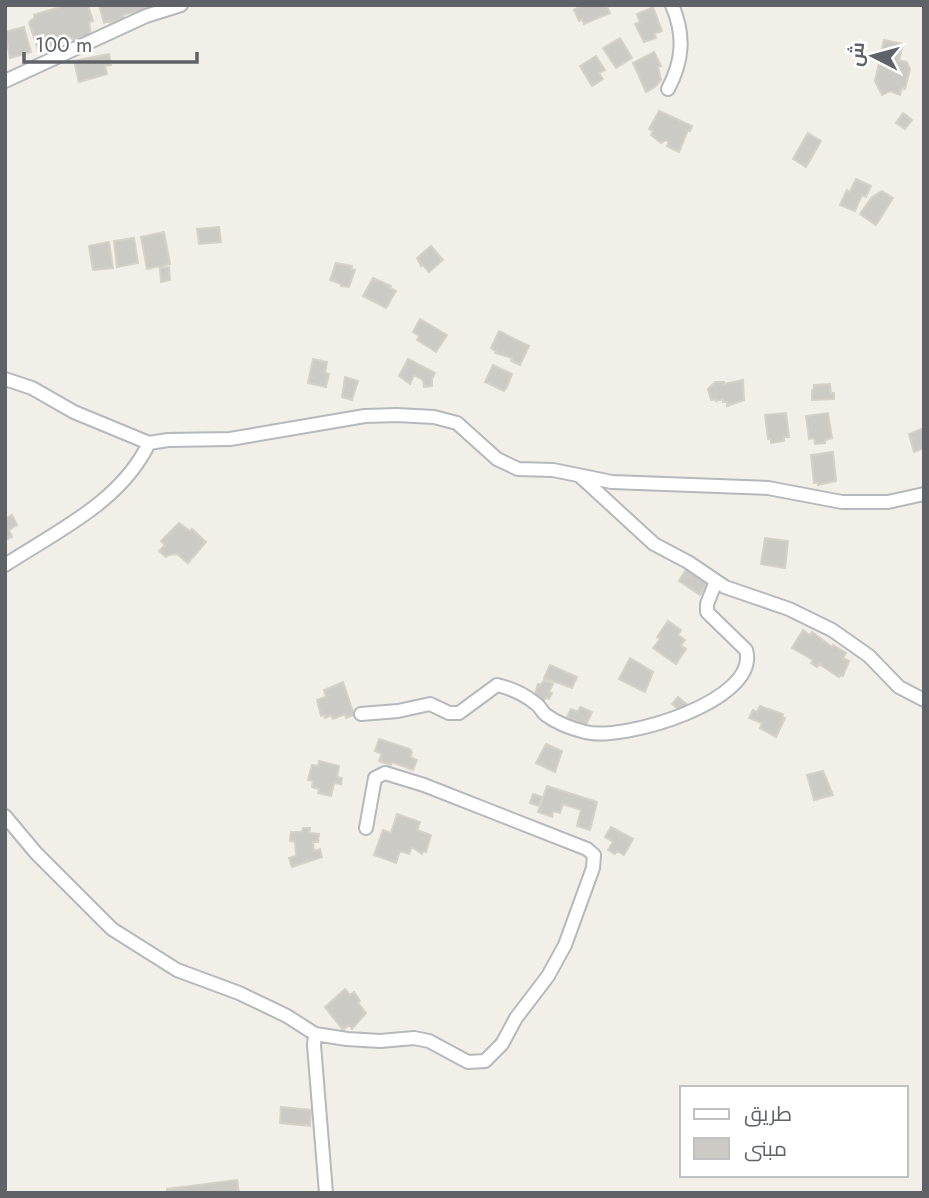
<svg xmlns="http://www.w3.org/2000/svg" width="929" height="1198" viewBox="0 0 929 1198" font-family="Jost,Cairo,sans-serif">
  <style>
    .building { fill: #cccac5; stroke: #d6d1c6; stroke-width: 2 }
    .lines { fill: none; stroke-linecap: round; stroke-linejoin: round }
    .minor-casing { stroke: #b5b8bc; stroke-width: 16 }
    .minor { stroke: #fff; stroke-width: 12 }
  </style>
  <rect width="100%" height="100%" fill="#f1efe8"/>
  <!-- building -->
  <path class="building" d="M66 5H88L93 21 89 22 91 35 73 40 72 38 57 42 58 45 38 49 29 23 31 20 35 18 34 15Z
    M99 5H157L140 13 139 11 123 15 124 18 110 23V21L104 23Z
    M582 5H606L610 13 584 24 582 19 579 21 574 10Z
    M653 7 662 31 654 34 656 38 644 42 635 24 640 22 637 14Z
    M24 27 31 52 10 58 5 32Z
    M620 38 632 58 616 68 603 48Z
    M884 40 903 44 899 60 907 62 910 69 905 89 902 88 900 95 890 91 882 95 875 81Z
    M654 52 661 66 658 67 661 80 655 87 646 92 633 63Z
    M109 54 111 65 105 66 107 74 79 82 74 61Z
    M596 56 605 70 599 73 603 79 592 86 580 66Z
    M659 111 692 126 690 131 688 130 679 152 667 146 669 142 666 140 661 143 651 135 653 131 649 129Z
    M903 113 912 120 905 129 896 123Z
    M808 133 821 141 806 167 793 159Z
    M856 179 871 186 866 197 862 195 855 211 840 205 847 190 850 192Z
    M882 191 893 198 876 225 860 214 872 197Z
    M219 227 221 242 199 244 197 229Z
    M164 232 170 264 147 269 141 237Z
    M134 238 138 263 117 267 114 241Z
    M109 242 113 268 93 270 89 246Z
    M431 246 443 260 429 272 422 264 421 266 417 258Z
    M336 263 352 266 351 269 355 270 349 287 341 286V284L330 280Z
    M169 267 170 280 161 282 160 268Z
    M373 278 391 286 390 288 396 291 386 308 363 296Z
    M420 319 447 335 436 352 417 340 419 336 413 332Z
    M499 331 529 346 520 365 511 361 512 358 495 353 496 351 491 348Z
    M313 359 327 362 325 373 329 374 326 387 308 383Z
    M408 359 435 373 432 379V386L424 387 423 380 414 375 410 384 399 376Z
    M493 365 512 374 507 387 504 391 485 382Z
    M345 377 358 381 352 400 342 397Z
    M743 380 744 400 727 406V402H723V399L716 401V399L711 400 708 389 715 382H724V384Z
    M830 384 831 393H834V399L812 400V390L814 389V385Z
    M786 413 789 437H784V441L771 443V439H768L765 415Z
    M828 413 832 438 825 440V443L815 444 814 438 809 439 806 416Z
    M924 428V448L914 452 909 434Z
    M833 452 836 481 818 485V483H814L811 455Z
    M12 515 17 525 9 530 12 537 5 540V519Z
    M179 523 190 531 192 529 206 542 188 563 177 554 169 555 166 557 159 551 165 545 161 541Z
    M765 538 788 541 785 568 761 564Z
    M687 568 708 582 700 595 679 581Z
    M668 621 681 630 678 635 685 640 681 645 686 649 676 664 653 648 660 639 657 637Z
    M803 630 810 635 812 632 832 647 833 645 846 653 843 658 849 661 843 676 840 675 839 677 819 664 817 667 811 663 813 660 792 648Z
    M630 658 653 672 645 692 619 679Z
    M550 665 577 677 572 688 544 678Z
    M544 680 553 684 549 692 552 693 549 699 546 697 542 705 533 700 538 684 541 685Z
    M343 682 354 715 346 718 345 714 333 719 331 715 325 718 324 715 321 716 317 700 326 697 324 690Z
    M678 697 689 706 680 710 672 704Z
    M760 706 783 714 782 717 785 718 776 737 760 728 762 723 749 718 753 710 757 712Z
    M580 707 592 712 586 725 567 717 571 709 578 712Z
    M379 739 410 749 412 752 410 757 417 760 413 770 392 762 391 765 379 761 382 754 375 751Z
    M546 744 562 751 555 772 536 763Z
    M319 761 339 766 337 777 342 778 341 784 334 783 331 796 318 793 319 789 312 787 313 781 308 780 312 765 318 766Z
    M823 771 833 795 814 800 807 775Z
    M547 786 597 802 590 830 577 826 581 810 563 804 560 813 553 811 552 817 538 812Z
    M533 794 542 797 539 806 530 803Z
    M397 814 420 822 417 830 431 835 426 852 423 851 422 854 412 847 409 854 400 851 396 863 374 855 383 830 391 833Z
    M611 827 633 839 624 855 617 851 615 854 608 850 613 842 605 837Z
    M303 828H310L309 833 319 834 318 842H313L314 851 320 849 322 857 292 867 289 858 296 856 295 842 290 841 291 832H302Z
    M345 989 350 995 354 992 360 1001 358 1003 366 1013 352 1029 349 1025 343 1030 325 1007Z
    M281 1107 311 1110 310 1126 280 1123Z
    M237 1180 239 1193H167V1189Z"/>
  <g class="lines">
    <defs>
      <path id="minor" d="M5 81 146 16 181 5
        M668 89C683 61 685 35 672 5
        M5 379 32 388 74 412 149 443 168 440 230 439 365 416 397 415 434 417 457 423 497 459 518 469 553 470 612 482 768 488 842 502H888L924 494
        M581 477 654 544 688 562 725 587 789 609 832 630 869 656 899 687 924 700
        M5 565C57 531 121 502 149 443
        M361 714 398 711 430 704 449 713H459L497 685C510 688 525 695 535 703 540 706 542 712 546 715 557 723 573 729 585 732 622 742 761 701 746 650L707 612V604L716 581
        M5 816 36 853 112 929 177 970 239 993 287 1016 315 1034 347 1039 380 1041 414 1038 429 1041 468 1062 485 1061 502 1044 516 1018 548 976 565 945 593 868 594 855 587 849 424 785 385 773 375 778 366 828
        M315 1034 314 1045 326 1193"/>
    </defs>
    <!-- minor casing -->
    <use href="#minor" class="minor-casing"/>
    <!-- minor -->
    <use href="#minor" class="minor"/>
  </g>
  <!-- border -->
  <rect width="929" height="1198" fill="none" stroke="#5f6368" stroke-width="14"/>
  <!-- legend -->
  <rect x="680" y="1086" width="228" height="91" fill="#ffffff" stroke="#bfc1c3" stroke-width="2"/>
  <rect x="694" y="1109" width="35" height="10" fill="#ffffff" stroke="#bfc1c3" stroke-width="2"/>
  <text x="744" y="1121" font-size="21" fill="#5f6368">طريق</text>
  <rect x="694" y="1138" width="35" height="21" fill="#cccac5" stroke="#bfc1c3" stroke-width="2"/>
  <text x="744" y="1156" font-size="21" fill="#5f6368">مبنى</text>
  <!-- north arrow -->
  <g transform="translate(873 56) rotate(276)" stroke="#ffffff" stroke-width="5" paint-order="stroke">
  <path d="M0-5L12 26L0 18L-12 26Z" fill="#5f6368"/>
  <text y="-10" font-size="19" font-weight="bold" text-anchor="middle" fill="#5f6368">ش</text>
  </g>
  <!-- scale -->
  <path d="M24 52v10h173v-10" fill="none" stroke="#5f6368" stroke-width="3.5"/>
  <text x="35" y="52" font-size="21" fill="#5f6368" stroke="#ffffff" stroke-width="5" paint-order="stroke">100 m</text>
</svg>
